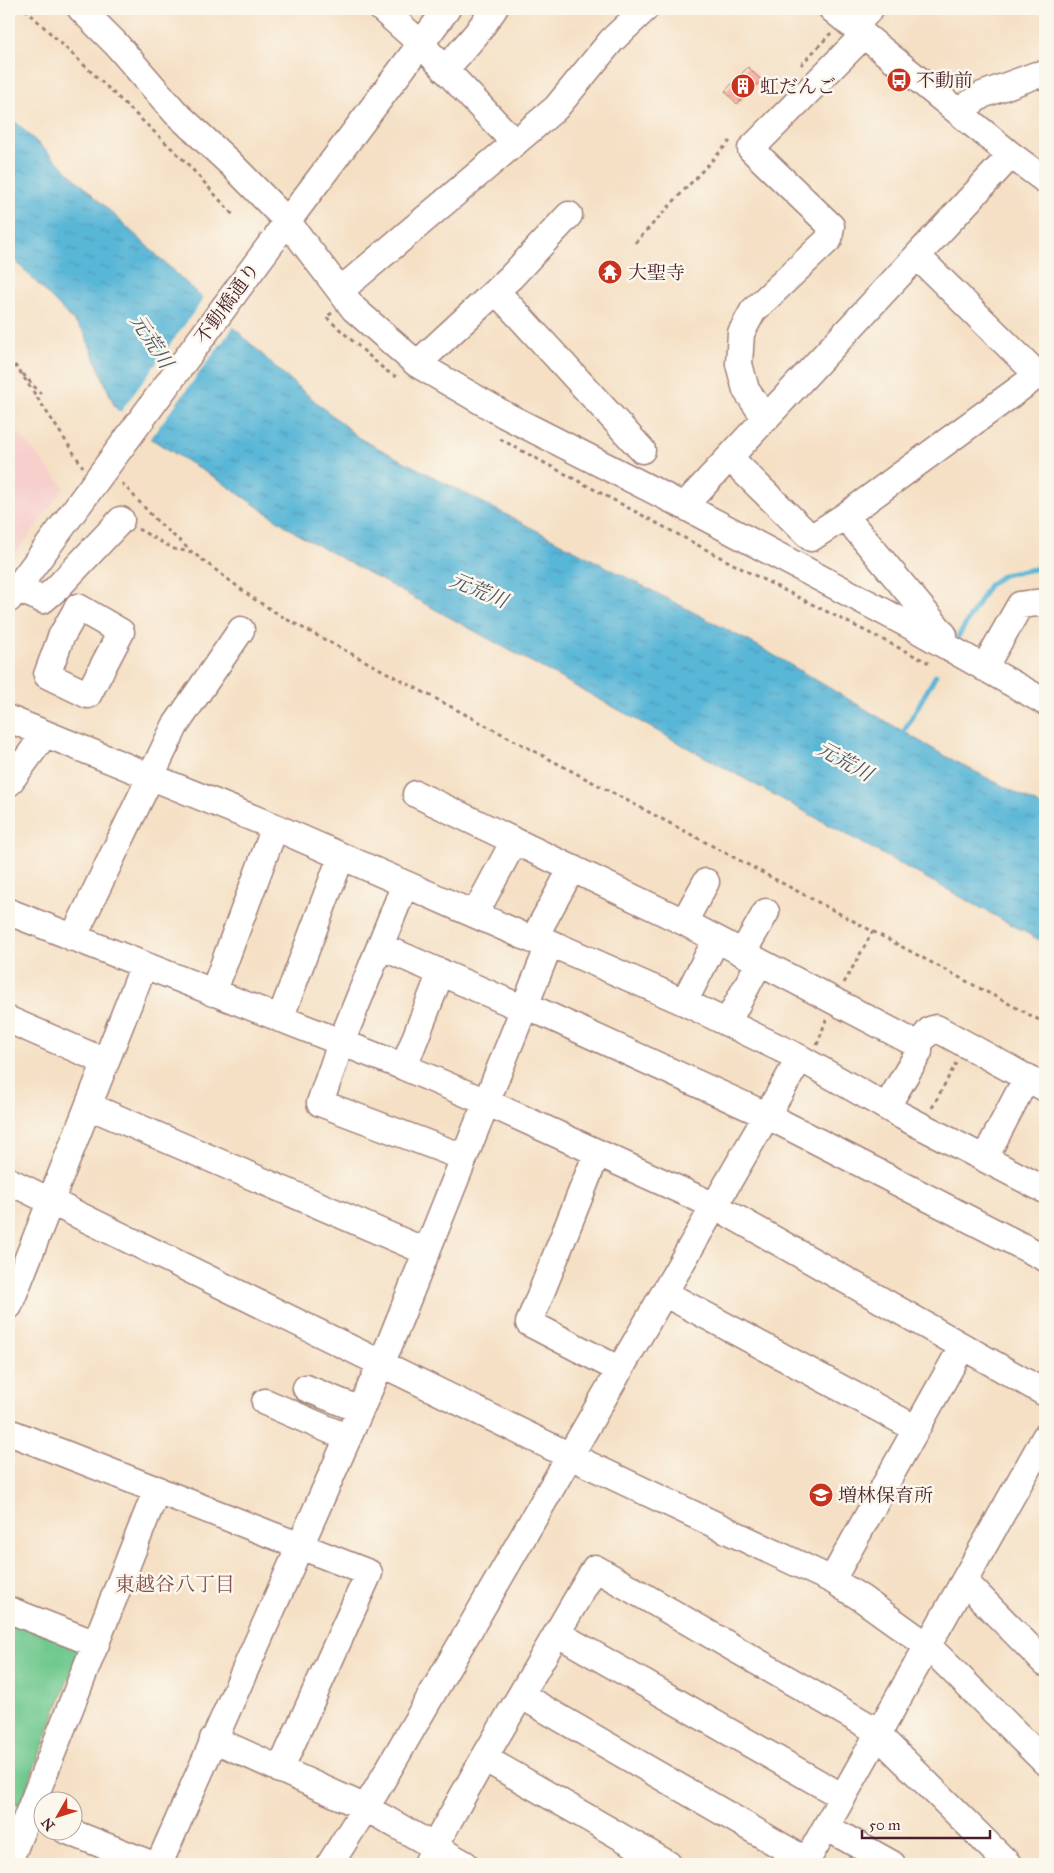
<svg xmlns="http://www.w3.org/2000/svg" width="1054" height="1873" viewBox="0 0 1054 1873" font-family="'IM FELL Great Primer','Noto Serif JP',serif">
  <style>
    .built { fill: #f7d0cd }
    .green { fill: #71c98f; stroke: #5e745d }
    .water { fill: url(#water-ripples); stroke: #526a81 }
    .pier { fill: #f5e0c5 }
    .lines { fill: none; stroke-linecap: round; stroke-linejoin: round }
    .stream { stroke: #59b6d7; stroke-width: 5 }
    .building { fill: #f9a493 }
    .minor-casing { stroke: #a08078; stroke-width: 29 }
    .path { stroke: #a08078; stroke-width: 3; stroke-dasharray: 4 4; stroke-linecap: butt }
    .minor { stroke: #fff; stroke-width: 26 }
    .minor-bridge-casing { stroke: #a08078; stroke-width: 29; stroke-linecap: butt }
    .minor-bridge { stroke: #fff; stroke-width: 26 }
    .labels { text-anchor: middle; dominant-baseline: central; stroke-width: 5; stroke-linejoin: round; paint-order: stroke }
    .poi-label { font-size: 19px; fill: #4a1f2b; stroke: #fbf7ec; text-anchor: start }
    .street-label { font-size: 19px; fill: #4a1f2b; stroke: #fbf7ec }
    .water-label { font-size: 20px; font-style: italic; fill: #4f5467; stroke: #fbf7ec }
    .neighbourhood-label { font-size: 20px; fill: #874e4f; stroke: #fbf7ec }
  </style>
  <defs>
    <pattern id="water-ripples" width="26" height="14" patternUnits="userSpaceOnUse" patternTransform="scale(1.25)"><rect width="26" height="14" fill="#59b6d7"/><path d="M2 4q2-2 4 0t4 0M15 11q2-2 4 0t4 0" fill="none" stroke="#4c93af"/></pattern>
  </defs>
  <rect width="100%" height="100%" fill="#fbf7ec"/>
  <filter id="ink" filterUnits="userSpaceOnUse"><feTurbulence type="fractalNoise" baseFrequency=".02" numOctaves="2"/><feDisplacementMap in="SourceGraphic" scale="10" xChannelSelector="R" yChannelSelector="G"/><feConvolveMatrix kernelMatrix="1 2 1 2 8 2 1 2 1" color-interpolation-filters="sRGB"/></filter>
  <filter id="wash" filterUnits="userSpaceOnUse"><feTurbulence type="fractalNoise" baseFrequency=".0096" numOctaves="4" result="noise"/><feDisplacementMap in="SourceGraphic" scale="20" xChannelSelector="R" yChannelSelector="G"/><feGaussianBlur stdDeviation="1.12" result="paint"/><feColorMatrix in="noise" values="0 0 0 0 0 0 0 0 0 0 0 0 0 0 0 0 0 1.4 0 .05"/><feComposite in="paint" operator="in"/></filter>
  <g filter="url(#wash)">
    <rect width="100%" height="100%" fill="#f5e0c5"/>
    <!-- built -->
    <path class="built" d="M9 422 64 487 9 563Z"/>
    <!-- green -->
    <path class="green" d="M9 1621 80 1648 20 1805 9 1800Z"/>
    <!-- water -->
    <path class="water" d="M9 116 285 376 359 438 758 646 945 756 1045 808V943L299 535 223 483 153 440 115 407 84 332 9 254Z"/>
    <!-- pier -->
    <path class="pier" d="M205 297 235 325 149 440 119 414Z"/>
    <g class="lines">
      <!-- stream -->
      <path class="stream" d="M958 637 989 585 1003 575 1045 567
        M900 738 936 675"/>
    </g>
    <g id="blocks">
      <!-- building -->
      <path class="building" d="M748 67 761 80 737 104 725 91Z"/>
    </g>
  </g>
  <g filter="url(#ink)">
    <use href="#blocks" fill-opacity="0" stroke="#a08078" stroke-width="1"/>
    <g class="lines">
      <defs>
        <path id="minor" d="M81 9 116 44 175 112 231 164 287 221 354 309 417 364 505 415 684 506 909 625 1045 702
          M382 9 420 43 515 143
          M832 9 1011 155 1045 180
          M854 27 870 9
          M445 70 477 33 494 9
          M959 111 982 95 1036 75 1045 76
          M278 234 447 9
          M341 290 556 108 612 40 645 9
          M496 291 642 450
          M417 364 511 277 569 215
          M766 419 746 390 739 364 741 333 753 311 829 239 831 226 751 149 864 35
          M730 458 811 538 845 516 944 635 943 641
          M684 506 1011 155
          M845 516 1038 375 917 256
          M17 588 43 600 57 588 121 520
          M9 599 79 504
          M78 607 121 632 88 695 47 675 61 637Z
          M984 668 1020 605 1045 602
          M9 719 275 827 533 940 550 943 684 1002 800 1058 902 1116 1045 1190
          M9 783 45 734
          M416 794 684 922 918 1045 930 1030 936 1028 1045 1088
          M405 884 341 1043 320 1103 463 1157
          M9 912 404 1067 486 1102 715 1206 1045 1393
          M475 914 514 841
          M684 922 706 882
          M73 938 175 726 241 630
          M533 940 572 868
          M380 946 524 1009
          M743 952 766 912
          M213 993 275 827
          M684 1002 716 940
          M525 1005 768 1116 1045 1258
          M280 1019 341 857
          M9 1020 106 1062
          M727 1023 759 963
          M404 1067 441 972
          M893 1096 919 1052V1043
          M89 1106 427 1252
          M992 1144 1027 1077
          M597 1153 529 1323 620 1370
          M9 1181 570 1456 832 1580 861 1598 928 1646 1045 1762
          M664 1293 915 1428
          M9 1306 144 965
          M306 1388 360 1410
          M265 1402 348 1438
          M9 1432 369 1573 280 1770
          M832 1580 962 1347
          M964 1581 1045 1663
          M9 1610 96 1644
          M558 1634 843 1797
          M522 1696 807 1861
          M878 1735 1008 1864
          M213 1739 366 1808 465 1864
          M484 1758 668 1864
          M826 1827 892 1864
          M65 1830 151 1864
          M9 1862 157 1489
          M159 1864 390 1343 550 943
          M330 1864 376 1791 800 1058
          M427 1864 434 1847 484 1758 595 1568 879 1732
          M805 1864 1045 1437"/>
      </defs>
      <!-- minor casing -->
      <use href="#minor" class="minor-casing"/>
      <!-- path -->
      <path class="path" d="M25 9 186 162 233 215
        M801 65 831 33
        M635 243 730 141
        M332 313 326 317 385 370 398 378
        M9 359 19 370 83 467
        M23 374 41 394
        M500 439 748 572 929 663
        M122 483 155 519 191 551
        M138 529 174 549 192 552 254 599 288 620 1045 1023
        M844 983 873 931
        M817 1045 826 1020
        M932 1108 956 1063"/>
      <!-- minor -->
      <use href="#minor" class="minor"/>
      <defs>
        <path id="minor-bridge" d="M79 504 273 241"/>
      </defs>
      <!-- minor-bridge casing -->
      <use href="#minor-bridge" class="minor-bridge-casing"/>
      <!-- minor-bridge -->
      <use href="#minor-bridge" class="minor-bridge"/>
    </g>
  </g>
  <!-- icons -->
  <defs>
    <symbol id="bus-disc" viewBox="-11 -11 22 22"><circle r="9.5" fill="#c8321e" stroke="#fbf7ec"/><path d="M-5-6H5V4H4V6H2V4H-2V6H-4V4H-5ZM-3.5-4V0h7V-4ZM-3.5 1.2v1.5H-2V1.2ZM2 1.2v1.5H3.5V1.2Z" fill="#fff"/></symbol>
    <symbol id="building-disc" viewBox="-11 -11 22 22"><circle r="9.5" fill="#c8321e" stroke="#fbf7ec"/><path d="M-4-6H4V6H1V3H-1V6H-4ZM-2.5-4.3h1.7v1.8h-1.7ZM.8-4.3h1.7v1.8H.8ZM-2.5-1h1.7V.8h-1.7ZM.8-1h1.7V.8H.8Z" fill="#fff"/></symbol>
    <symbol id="temple-disc" viewBox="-11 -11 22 22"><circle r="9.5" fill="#c8321e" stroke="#fbf7ec"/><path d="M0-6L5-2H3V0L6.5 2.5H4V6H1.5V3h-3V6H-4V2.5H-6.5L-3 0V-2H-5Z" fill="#fff"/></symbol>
    <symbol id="school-disc" viewBox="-11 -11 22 22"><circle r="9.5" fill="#c8321e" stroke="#fbf7ec"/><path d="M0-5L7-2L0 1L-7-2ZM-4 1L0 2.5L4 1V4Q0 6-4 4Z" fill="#fff"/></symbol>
  </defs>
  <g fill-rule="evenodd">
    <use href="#bus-disc" x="885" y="66" width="28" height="28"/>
    <use href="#building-disc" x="729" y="72" width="28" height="28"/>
    <use href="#temple-disc" x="596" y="258" width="28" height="28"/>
    <use href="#school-disc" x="807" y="1481" width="28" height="28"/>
  </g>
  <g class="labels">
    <!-- poi labels -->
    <g class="poi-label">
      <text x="916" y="80">不動前</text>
      <text x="760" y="86">虹だんご</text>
      <text x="628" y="272">大聖寺</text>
      <text x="838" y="1495">増林保育所</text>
    </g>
    <!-- street labels -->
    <g class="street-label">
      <text transform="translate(227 303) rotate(-54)">不動橋通り</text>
    </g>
    <!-- water labels -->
    <g class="water-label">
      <text transform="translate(152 341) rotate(57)">元荒川</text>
      <text transform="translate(479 590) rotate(23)">元荒川</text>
      <text transform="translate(845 761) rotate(29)">元荒川</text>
    </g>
    <!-- neighbourhood labels -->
    <g class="neighbourhood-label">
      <text x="175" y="1584">東越谷八丁目</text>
    </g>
  </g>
  <!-- margin -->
  <rect width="1054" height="1873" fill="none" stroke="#fbf7ec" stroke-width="30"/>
  <!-- north arrow -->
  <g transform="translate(58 1816) rotate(231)"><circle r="24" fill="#fbf7ec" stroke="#b4a19f"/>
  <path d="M0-4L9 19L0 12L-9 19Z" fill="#c8321e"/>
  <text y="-8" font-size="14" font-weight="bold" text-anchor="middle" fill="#4a1f2b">N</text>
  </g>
  <!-- scale -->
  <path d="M862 1830v8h128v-8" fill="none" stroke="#4a1f2b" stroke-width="2.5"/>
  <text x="869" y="1830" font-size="15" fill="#4a1f2b" stroke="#fbf7ec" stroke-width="4" paint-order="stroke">50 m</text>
</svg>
